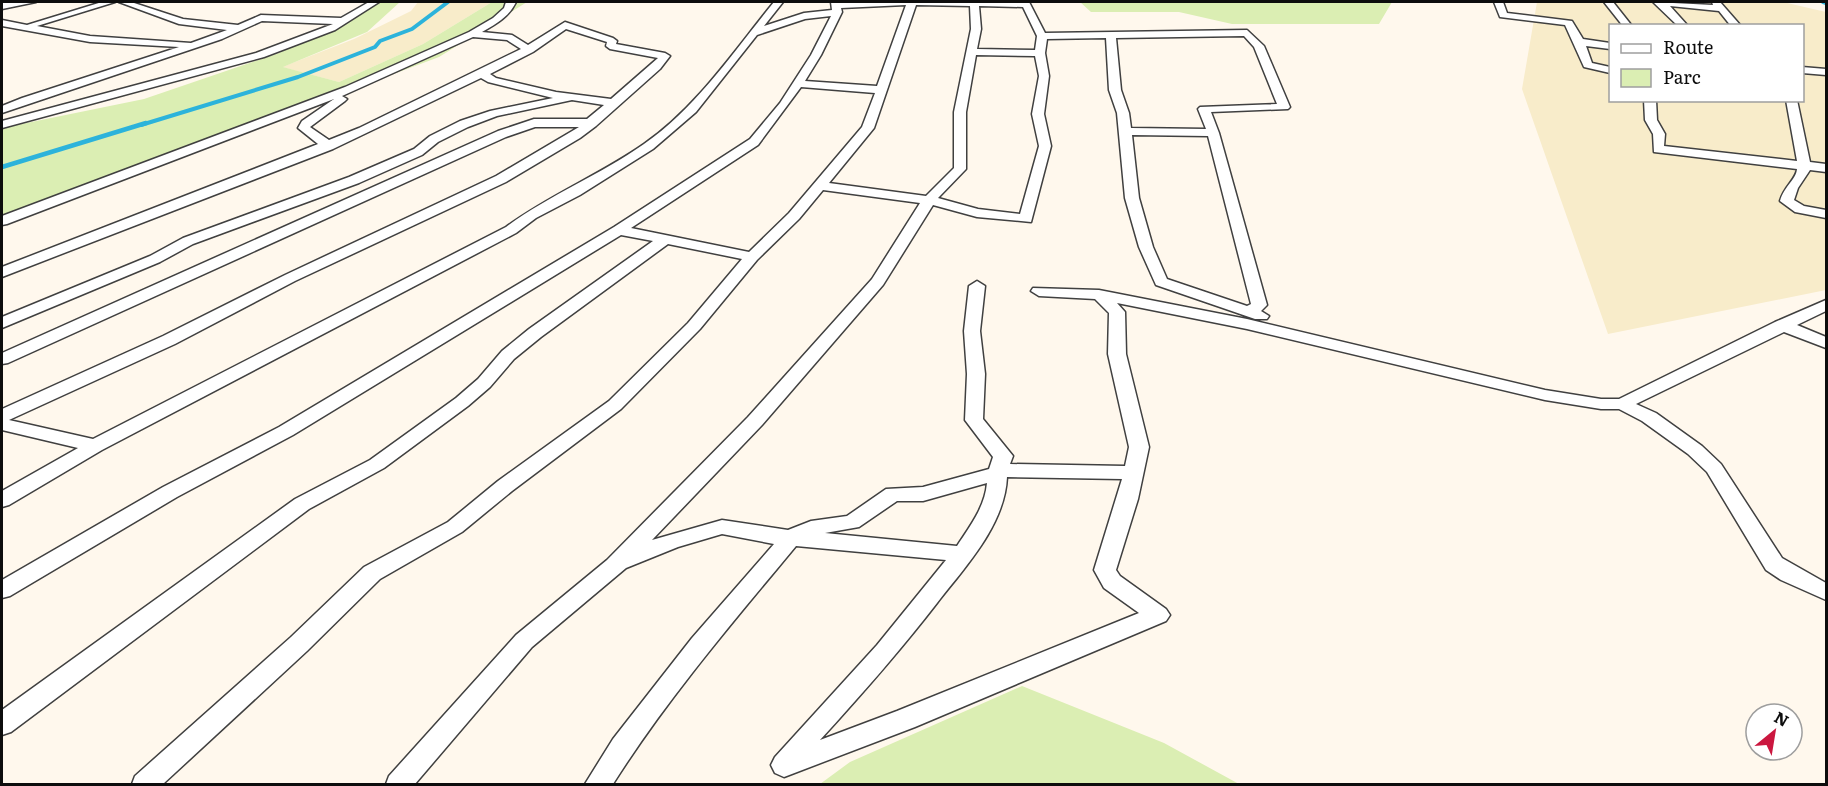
<svg xmlns="http://www.w3.org/2000/svg" width="1828" height="786" viewBox="0 0 1828 786" font-family="Literata,serif">
  <style>
    .farmland { fill: #f8ecca; fill-rule: evenodd }
    .green { fill: #dbeeb3 }
    .lines { fill: none; stroke-linecap: round; stroke-linejoin: round }
    .stream-far1 { stroke: #2cb3db; stroke-width: 4 }
    .stream { stroke: #2cb3db; stroke-width: 4.5 }
    .minor-casing { stroke: #404040; stroke-width: 3 }
    .minor { fill: #fff; fill-rule: evenodd }
  </style>
  <rect width="100%" height="100%" fill="#fff8ed"/>
  <!-- farmland -->
  <path class="farmland" d="M418 2H492L423 44 339 82 282 67 354 39 411 11Z
    M1537 2H1783L1826 12V290L1608 334 1522 89ZM1610 26H1802V100H1610Z"/>
  <!-- green -->
  <path class="green" d="M375 2H400L367 32 283 67 339 82 423 44 492 2H527L439 57 84 190 2 217V128L144 99 279 53Z
    M1080 2H1392L1379 24H1232L1179 12H1091Z
    M1022 686 1164 743 1239 784H820L850 762Z"/>
  <g class="lines">
    <!-- stream-far1 -->
    <path class="stream-far1" d="M1823 2 1826 3
      M141 125 298 77 375 47 380 41 412 29 448 2"/>
    <!-- stream -->
    <path class="stream" d="M2 167 146 123"/>
    <defs>
      <path id="minor" d="M15 2H36L2 9V3Z
        M102 2H115L37 26 90 36 191 43 227 30 179 24 119 2H131L183 19 238 25 261 15 341 18 369 2H379L335 30 264 57 2 128V121L256 53 333 24 262 21 222 39 2 113V106L22 98 179 47 90 42 2 26V20L27 25Z
        M506 2H516C509 17 496 24 482 32L512 35 528 45 565 22 613 38 617 41 616 44 665 53 670 56 660 69 596 126 580 138 506 182 295 281 175 344 9 420 93 439 506 227C549 195 600 175 644 144 697 107 734 51 774 2H783L764 26 804 13 832 10 831 2H1029L1045 33 1247 30 1264 46 1290 107 1288 109 1211 112 1219 133 1267 305 1261 311 1269 316 1267 319H1255L1156 285 1139 247 1125 198 1117 113 1109 90 1106 38 1047 39 1045 53 1049 76 1044 114 1051 146 1031 222 977 217 933 205 883 285 762 425 652 540 722 520 788 530 811 521 847 516 886 489 923 487 989 469 993 457 965 420 967 374 964 331 969 286 977 281 985 286 980 331 985 374 983 419 1013 456 1010 464 1125 466 1129 447 1108 354 1109 313 1095 299 1039 296 1031 291 1033 288 1099 290 1247 319 1545 390 1601 399H1619L1775 322 1826 300V311L1797 325 1826 337V348L1784 332 1636 404 1656 413 1702 446 1721 464 1782 558 1826 583V600L1781 580 1766 570 1707 472 1688 454 1642 421 1619 409H1601L1545 400 1247 329 1117 303 1125 312 1126 354 1149 447 1138 499 1116 570 1120 576 1166 609 1170 615 1166 621 915 727 784 777 775 773 771 765 775 757 877 645 946 560 796 546C732 623 666 700 613 784H585L613 739 692 638 774 544 722 534 678 547 626 568 532 647 415 784H386L389 776 516 635 607 560 748 417 872 279 920 203 823 190 799 219 757 260 700 329 621 409 512 491 462 532 380 579 307 651 163 784H132L135 776 291 637 364 567 448 522 498 481 609 401 688 323 742 259 668 244 541 337 514 359 490 387 468 406 384 468 309 509 11 732 2 735V710L295 499 370 460 456 398 478 379 502 351 529 329 653 241 621 235 293 435 177 497 10 596 2 598V580L163 487 279 427 614 227 750 139 780 103 811 55 831 16 805 19 757 35 696 112 653 149 580 195 536 218 516 233 102 450 9 505 2 507V491L78 448 2 430V409L163 336 285 275 496 176 579 127H535L506 137 8 363 2 364V353L498 131 534 119H587L604 105 572 100 497 116 468 127 438 142 422 155 359 183 193 244 160 262 2 328V317L150 256 183 238 349 177 414 149 430 136 460 121 490 111 553 98 488 82 481 78 333 149 2 277V267L318 144 298 128 302 121 334 99 7 224 2 225V216L345 87 469 32 493 18 504 8ZM906 5 877 86 805 81 821 55 842 12 841 8ZM916 5 970 6 971 29 954 112V168L926 196 829 183 874 128ZM979 6 1023 7 1037 36 1035 50 977 49 981 29ZM566 29 607 42 606 46 610 49 658 58 611 99 556 92 496 78 490 74 533 52ZM1244 36 1254 47 1277 104 1200 107 1198 109 1206 129 1131 128 1129 113 1121 90 1116 38ZM473 37 507 40 521 49 359 128 329 140 310 127 345 101 347 99 342 96ZM976 55 1035 56 1039 76 1032 114 1039 146 1020 214 978 209 938 198 966 169V112ZM801 87 875 93 862 127 789 213 749 252 631 228 758 145ZM1132 135 1208 136 1251 304 1247 306 1167 279 1153 247 1139 198ZM1007 477 1122 479 1094 570 1104 588 1139 613 897 711 820 740C861 695 900 651 937 603 965 567 1005 525 1007 477ZM987 483C985 507 970 526 957 546L825 533 859 527 897 501H923Z
        M1494 2H1503L1507 13 1572 21 1583 39 1610 43V49L1586 46 1592 63 1610 67V73L1584 67 1565 25 1500 17Z
        M1604 2H1613L1632 26H1623Z
        M1653 2 1713 5 1712 2H1720L1741 26H1731L1719 11 1670 6 1688 26H1678Z
        M1802 67 1826 69V75L1802 73Z
        M1644 100H1656L1657 120 1665 134 1664 146 1797 161 1786 100H1797L1810 162 1826 164V172L1810 170 1798 188 1794 200 1804 206 1826 210V218L1795 212 1780 201C1784 186 1796 180 1797 169L1654 152 1653 134 1645 120Z"/>
    </defs>
    <!-- minor casing -->
    <use href="#minor" class="minor-casing"/>
    <!-- minor -->
    <use href="#minor" class="minor"/>
  </g>
  <!-- border -->
  <rect width="1828" height="786" fill="none" stroke="#0d0d0d" stroke-width="6"/>
  <!-- legend -->
  <rect x="1609" y="24" width="195" height="78" fill="#ffffff" stroke="#9e9e9e" stroke-width="1.5"/>
  <rect x="1621" y="44" width="30" height="9" fill="#ffffff" stroke="#9e9e9e" stroke-width="1.5"/>
  <text x="1663" y="54" font-size="18" fill="#0d0d0d">Route</text>
  <rect x="1621" y="69" width="30" height="18" fill="#dbeeb3" stroke="#9e9e9e" stroke-width="1.5"/>
  <text x="1663" y="84" font-size="18" fill="#0d0d0d">Parc</text>
  <!-- north arrow -->
  <g transform="translate(1774 732) rotate(30)"><circle r="28" fill="#ffffff" stroke="#9e9e9e" stroke-width="1.5"/>
  <path d="M0-4.5L10 22L0 15L-10 22Z" fill="#cb173f"/>
  <text y="-9" font-size="16" font-weight="bold" text-anchor="middle" fill="#0d0d0d">N</text>
  </g>
</svg>
